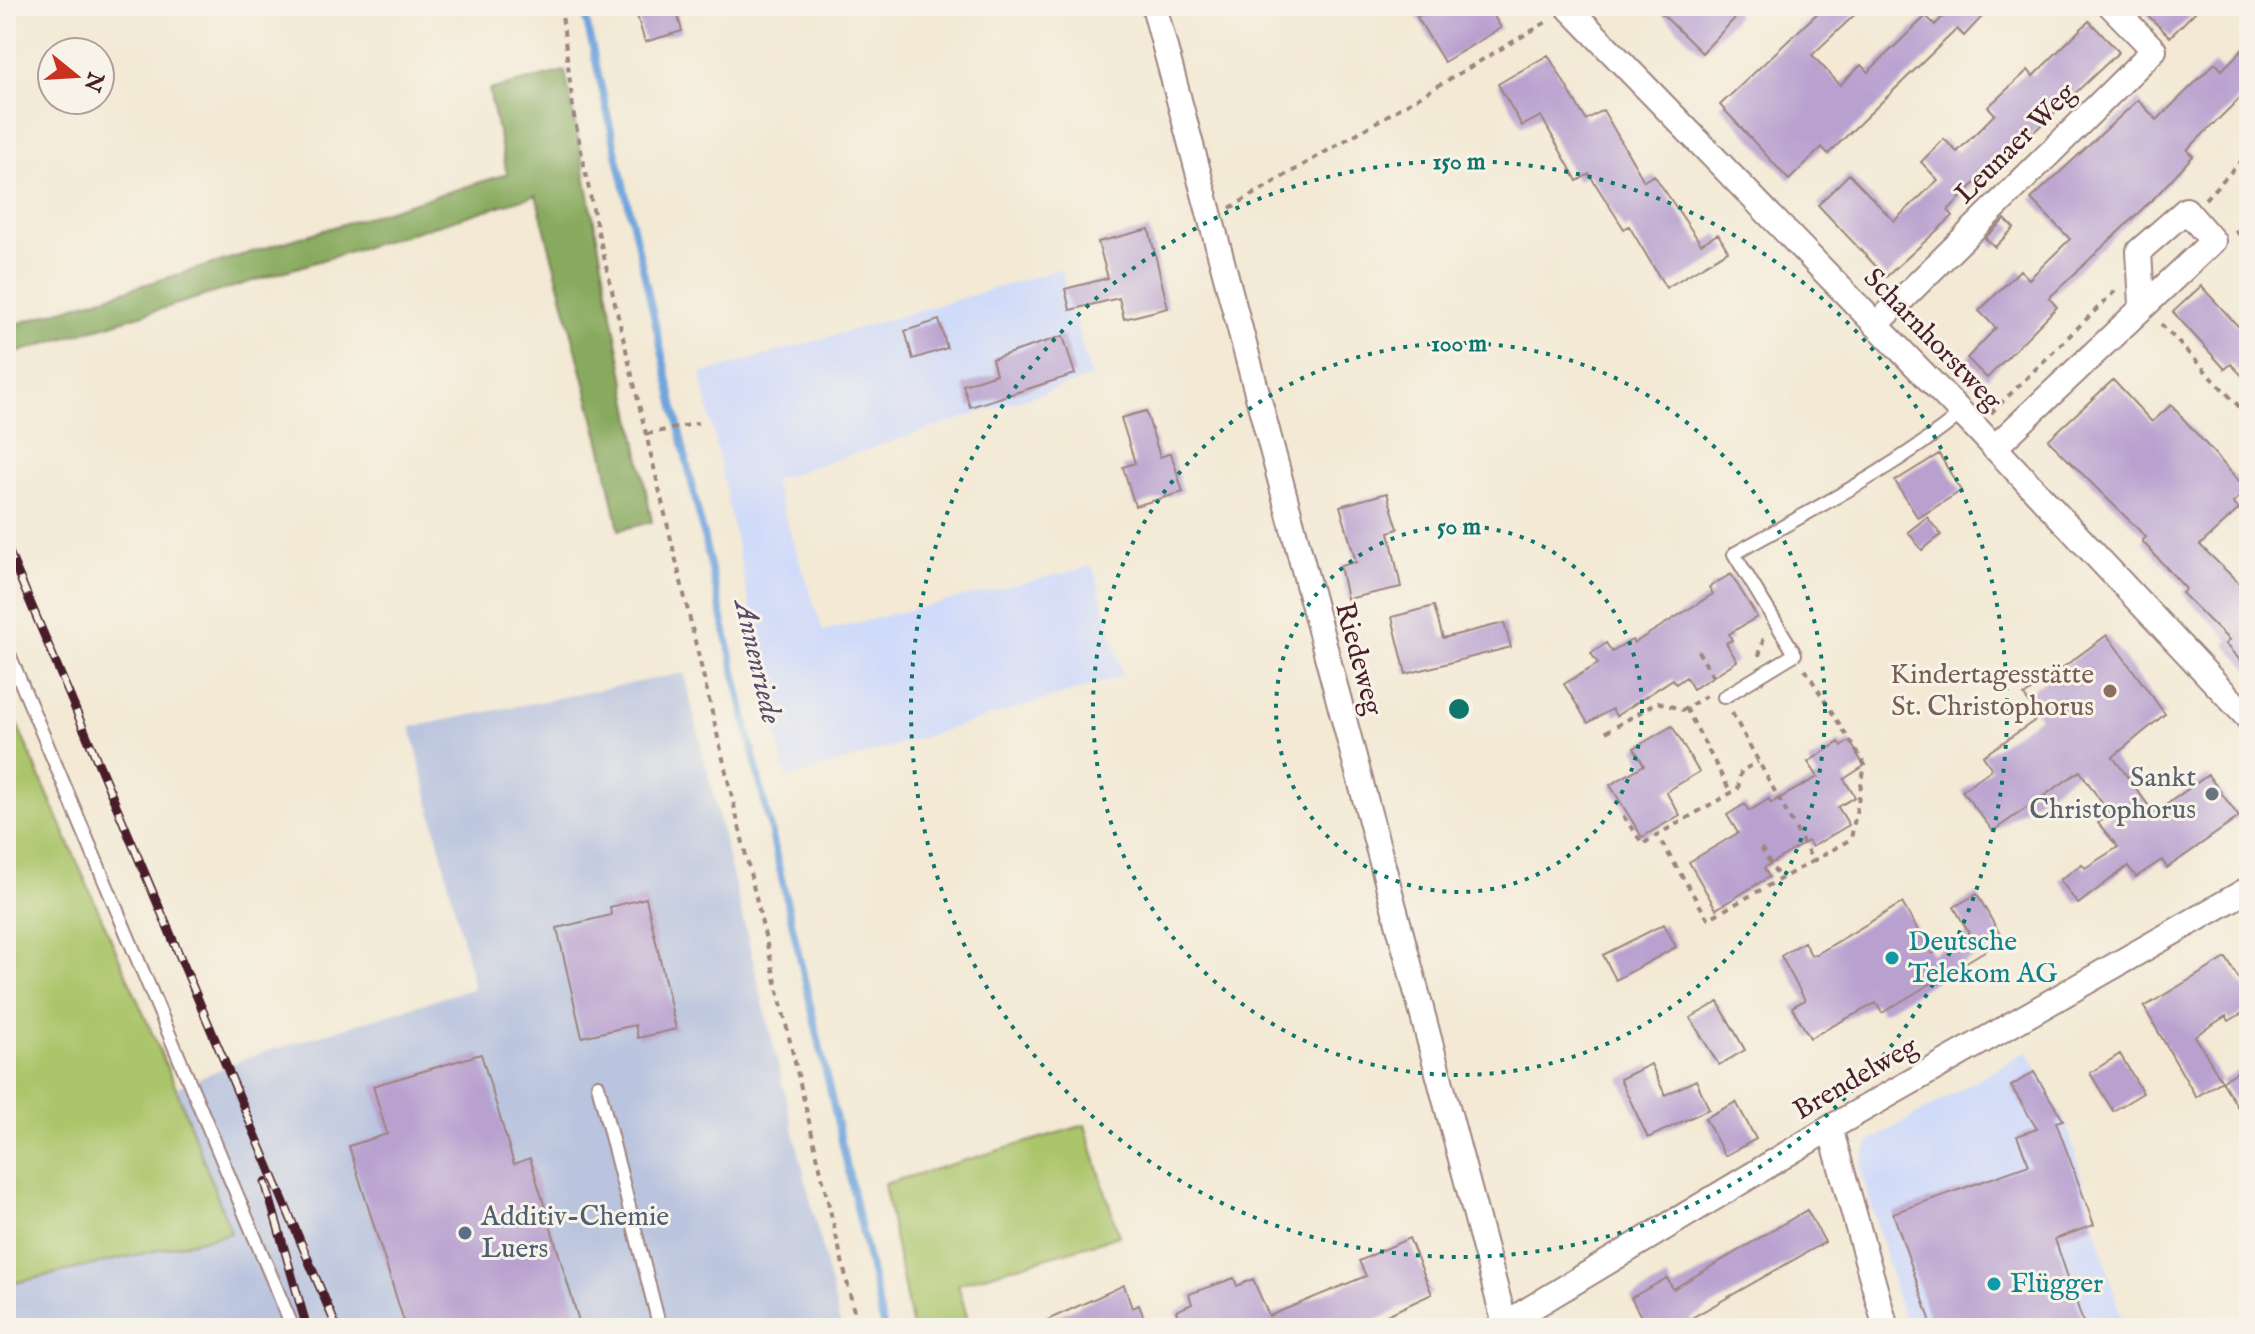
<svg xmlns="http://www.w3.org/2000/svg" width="2255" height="1334" viewBox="0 0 2255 1334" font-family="'IM FELL English',serif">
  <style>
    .built { fill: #d0daf9 }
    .industrial { fill: #bac4de }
    .green { fill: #abc56a; stroke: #7a724a; stroke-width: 2 }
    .forest { fill: #88aa5e; stroke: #696444; stroke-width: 2 }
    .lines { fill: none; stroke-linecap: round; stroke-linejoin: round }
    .stream { stroke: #70a4dc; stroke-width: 7 }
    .building { fill: #b8a0cf }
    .lane-casing { stroke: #9e8480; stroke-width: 16 }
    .street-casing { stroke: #9e8480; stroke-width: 28 }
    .path { stroke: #9e8480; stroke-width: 4; stroke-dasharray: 6 6; stroke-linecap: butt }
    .lane { stroke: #fff; stroke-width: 12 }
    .street { stroke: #fff; stroke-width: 24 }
    .rail-casing { stroke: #4a1f2b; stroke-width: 9 }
    .rail { stroke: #f7f3e8; stroke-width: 6; stroke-dasharray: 18; stroke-linecap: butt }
    .ring { fill: none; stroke: #0f766e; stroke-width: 4; stroke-dasharray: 4 8 }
    .education-dot { fill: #8d6e63; stroke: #f7f3e8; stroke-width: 3 }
    .worship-dot { fill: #6b7280; stroke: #f7f3e8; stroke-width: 3 }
    .culture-dot { fill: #0f9aa8; stroke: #f7f3e8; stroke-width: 3 }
    .service-dot { fill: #5c6f8a; stroke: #f7f3e8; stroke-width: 3 }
    .labels { text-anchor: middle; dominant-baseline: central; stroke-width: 6; stroke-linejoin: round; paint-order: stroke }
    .street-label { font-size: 28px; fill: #4a1f2b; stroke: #f7f3e8 }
    .education-label { font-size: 28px; fill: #785e54; stroke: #f7f3e8; text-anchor: end }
    .worship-label { font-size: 28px; fill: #5b616d; stroke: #f7f3e8; text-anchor: end }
    .culture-label { font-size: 28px; fill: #0d838f; stroke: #f7f3e8; text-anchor: start }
    .service-label { font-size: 28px; fill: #4e5e75; stroke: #f7f3e8; text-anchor: start }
    .water-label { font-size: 30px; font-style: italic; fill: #574e69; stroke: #f7f3e8 }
    .centre { fill: #0f766e; stroke: #f7f3e8; stroke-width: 4 }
    .ring-label { font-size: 24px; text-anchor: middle; font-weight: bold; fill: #0f766e; stroke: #f7f3e8; stroke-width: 6; stroke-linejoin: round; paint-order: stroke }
  </style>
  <rect width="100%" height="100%" fill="#f7f3e8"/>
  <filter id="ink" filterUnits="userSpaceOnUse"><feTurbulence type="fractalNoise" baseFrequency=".0125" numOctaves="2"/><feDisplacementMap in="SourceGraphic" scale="16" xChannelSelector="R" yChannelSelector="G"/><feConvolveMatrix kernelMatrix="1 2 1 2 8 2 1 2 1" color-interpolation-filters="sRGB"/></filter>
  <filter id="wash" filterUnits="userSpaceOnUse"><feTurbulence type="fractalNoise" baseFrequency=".006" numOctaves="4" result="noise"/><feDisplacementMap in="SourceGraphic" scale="32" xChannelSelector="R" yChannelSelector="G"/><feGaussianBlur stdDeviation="1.8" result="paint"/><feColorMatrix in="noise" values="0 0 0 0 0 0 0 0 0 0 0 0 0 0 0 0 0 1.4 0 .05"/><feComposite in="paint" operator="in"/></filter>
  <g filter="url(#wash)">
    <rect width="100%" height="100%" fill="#f3e9d4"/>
    <!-- built -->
    <path class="built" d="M1061 269 1091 377 773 480 823 631 1093 566 1123 676 786 779 701 374Z
      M2027 1051 2067 1125 2124 1328H1906L1860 1167 1869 1142Z"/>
    <!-- industrial -->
    <path class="industrial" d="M684 673 841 1328H6V1285L231 1233 176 1088 246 1058 474 988 411 727Z"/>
    <!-- green -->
    <path class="green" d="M6 699 176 1088 231 1233 6 1285Z
      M1085 1125 1119 1236 958 1284 970 1328H912L884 1184Z"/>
    <!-- forest -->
    <path class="forest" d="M565 71 652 522 619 530 602 449 536 195 6 356V327L507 174 489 90Z"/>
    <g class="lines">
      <!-- stream -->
      <path class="stream" d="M583 6 884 1328"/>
    </g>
    <g id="blocks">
      <!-- building -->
      <path class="building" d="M634 6H675L682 31 645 42Z
        M1436 6H1488L1501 28 1444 62 1417 17Z
        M1654 6H1729L1738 15 1702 53Z
        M1825 6H1864L1812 55 1840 85 1861 65 1868 72 1926 16 1935 25 1953 6H1992L1964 36 1957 29 1828 154 1822 147 1789 180 1720 105Z
        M2138 6H2201L2170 37Z
        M2089 21 2119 52 2022 143 2019 140 1948 210 1953 216 1886 277 1818 205 1849 174 1894 221 1938 180 1921 162 1944 139 1957 152 1995 114 1988 107 2028 70 2033 76Z
        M2249 43V89L2187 150 2193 156 2157 195 2049 298 2057 307 1987 378 1967 358 1996 328 1979 311 2020 270 2029 279 2070 239 2031 199 2138 100 2157 120 2215 63 2222 70Z
        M1548 55 1586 120 1603 110 1644 181 1654 175 1701 244 1718 234 1728 251 1666 288 1629 226 1624 229 1589 174 1577 181 1541 116 1522 126 1498 84Z
        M2005 219 2014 228 1995 247 1985 238Z
        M1149 229 1168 308 1124 319 1119 298 1070 310 1065 289 1108 278 1098 242Z
        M2201 286 2249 338V383L2231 364 2225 369 2173 312Z
        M939 320 947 348 913 359 905 331Z
        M1063 336 1075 374 970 407 963 385 996 374 992 359Z
        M2113 380 2152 422 2171 405 2247 490 2233 503 2239 509 2200 545 2249 593V670L2225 644 2229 640 2182 593 2186 589 2142 541 2146 537 2048 440Z
        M1146 411 1160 457 1171 453 1183 492 1135 506 1123 467 1135 463 1121 418Z
        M1939 454 1961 491 1918 518 1895 481Z
        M1387 493 1398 529 1389 532 1401 587 1347 599 1340 566 1356 562 1340 506Z
        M1927 517 1941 535 1922 550 1908 532Z
        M1731 574 1757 617 1729 634 1732 640 1726 643 1737 661 1693 689 1686 677 1676 684 1673 679 1616 716 1612 709 1588 723 1564 684 1598 664 1591 653 1606 643 1612 652 1632 640 1634 643 1713 594 1709 587Z
        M1434 606 1443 638 1504 623 1511 647 1406 674 1392 617Z
        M2107 635 2165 714 2113 757 2154 813 2208 775 2239 817 2167 868 2162 860 2136 877 2128 866 2078 904 2060 880 2082 864 2085 868 2118 847 2098 823 2110 815 2080 771 1993 831 1962 791 1992 769 1983 756 2040 717 2024 696Z
        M1672 726 1699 772 1666 792 1680 815 1642 837 1610 785 1644 765 1634 748Z
        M1850 741 1864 766 1844 779 1855 797 1838 807 1849 825 1812 847 1808 841 1764 868 1769 877 1716 909 1689 862 1738 833 1727 815 1745 804 1749 811 1769 799 1771 803 1818 777 1808 762 1839 742 1842 746Z
        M1977 894 2003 940 1882 1013 1876 1003 1810 1038 1792 1007 1805 1000 1781 956 1804 942 1811 955 1817 954 1902 903 1932 954 1969 933 1954 907Z
        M646 898 676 1029 638 1038 635 1025 582 1037 557 928 611 915 610 907Z
        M1664 924 1676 947 1616 980 1603 955Z
        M2226 958 2249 995V1009L2229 1021 2226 1016 2195 1036 2222 1081 2196 1097 2144 1007Z
        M1718 1002 1745 1050 1719 1065 1690 1018Z
        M481 1054 514 1164 530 1158 581 1328H406L349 1146 387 1134 373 1086Z
        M2120 1054 2143 1093 2113 1111 2090 1073Z
        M1651 1064 1665 1095 1696 1080 1709 1109 1648 1138 1620 1079Z
        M2249 1065V1126L2222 1081Z
        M2034 1072 2063 1120 2056 1122 2094 1225 2055 1239 2085 1328H1933L1893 1213 2029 1165 2017 1136 2037 1129 2011 1086Z
        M1736 1102 1756 1139 1725 1156 1705 1118Z
        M1807 1210 1825 1242 1690 1319 1694 1328H1647L1631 1298 1667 1278 1673 1289Z
        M1409 1238 1432 1294 1359 1328H1182L1176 1311 1192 1304 1189 1294 1234 1278 1237 1286 1253 1279 1269 1316 1366 1276 1359 1261Z
        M1124 1285 1132 1308 1139 1305 1148 1328H1030Z"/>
    </g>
  </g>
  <g filter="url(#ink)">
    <use href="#blocks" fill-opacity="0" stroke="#9e8480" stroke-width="2"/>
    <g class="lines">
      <defs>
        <path id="lane" d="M6 647 293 1328
          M1724 697 1795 654 1734 554C1811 510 1893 470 1962 413
          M598 1085 660 1328"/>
        <path id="street" d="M1154 6 1506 1328
          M1567 6 1981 433 2249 719
          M1876 325 2154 50 2111 6
          M1994 448 2213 241 2186 210 2139 251 2142 305
          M1830 1128 1886 1328
          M1498 1328 1830 1128 2249 889"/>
      </defs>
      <!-- lane casing -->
      <use href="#lane" class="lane-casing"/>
      <!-- street casing -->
      <use href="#street" class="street-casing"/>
      <!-- path -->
      <path class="path" d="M561 6 574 116 595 219 858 1328
        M2205 199 2249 153
        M1230 208 1550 20
        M2235 230 2249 245
        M2161 324 2249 417
        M1991 413 2116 290
        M647 434 698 423
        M1698 651 1716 682
        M1759 656 1764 637
        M1805 669 1865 765 1851 839 1813 861
        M1686 708 1731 793
        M1732 713 1813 861 1708 919 1657 835 1738 789 1741 771 1758 762
        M1606 732 1658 702 1683 710 1706 696
        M1623 816 1643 844 1657 835
        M1761 848 1780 879"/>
      <!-- lane -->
      <use href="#lane" class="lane"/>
      <!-- street -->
      <use href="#street" class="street"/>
      <defs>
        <path id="rail" d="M6 545 337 1328
          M265 1182 307 1328"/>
      </defs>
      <!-- rail casing -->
      <use href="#rail" class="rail-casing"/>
      <!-- rail -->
      <use href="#rail" class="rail"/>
    </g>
  </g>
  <!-- distance rings -->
  <g class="ring">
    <circle cx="1459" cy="709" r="183"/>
    <circle cx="1459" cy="709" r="366"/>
    <circle cx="1459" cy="709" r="548"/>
  </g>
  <!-- markers -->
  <circle class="education-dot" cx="2110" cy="691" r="8"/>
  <circle class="worship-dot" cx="2212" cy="794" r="8"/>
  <g class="culture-dot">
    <circle cx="1892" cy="958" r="8"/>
    <circle cx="1994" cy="1284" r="8"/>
  </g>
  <circle class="service-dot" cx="465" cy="1233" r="8"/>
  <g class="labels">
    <!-- street labels -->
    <g class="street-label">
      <text transform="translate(2016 144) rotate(-45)">Leunaer Weg</text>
      <text transform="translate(1932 340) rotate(46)">Scharnhorstweg</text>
      <text transform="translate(1358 659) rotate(75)">Riedeweg</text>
      <text transform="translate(1856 1079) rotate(-30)">Brendelweg</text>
    </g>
    <!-- education labels -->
    <g class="education-label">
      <text x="2094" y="675">Kindertagesstätte<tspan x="2094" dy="32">St. Christophorus</tspan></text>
    </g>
    <!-- worship labels -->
    <g class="worship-label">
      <text x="2196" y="778">Sankt<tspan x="2196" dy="32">Christophorus</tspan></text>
    </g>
    <!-- culture labels -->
    <g class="culture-label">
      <text x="1908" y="942">Deutsche<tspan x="1908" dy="32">Telekom AG</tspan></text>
      <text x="2010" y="1284">Flügger</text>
    </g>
    <!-- service labels -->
    <g class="service-label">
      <text x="481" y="1217">Additiv-Chemie<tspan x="481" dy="32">Luers</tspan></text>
    </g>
    <!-- water labels -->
    <g class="water-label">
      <text transform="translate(757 662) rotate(77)">Annenriede</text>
    </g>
  </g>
  <circle cx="1459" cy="709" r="12" class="centre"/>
  <g class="ring-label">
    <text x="1459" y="169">150 m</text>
    <text x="1459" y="351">100 m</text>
    <text x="1459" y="534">50 m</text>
  </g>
  <!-- margin -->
  <rect width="2255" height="1334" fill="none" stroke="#f7f3e8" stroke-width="32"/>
  <!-- north arrow -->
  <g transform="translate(76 76) rotate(108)"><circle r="38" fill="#f7f3e8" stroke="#b29e9c" stroke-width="2"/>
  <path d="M0-6L14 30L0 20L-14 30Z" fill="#c8321e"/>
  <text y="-12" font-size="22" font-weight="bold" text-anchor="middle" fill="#4a1f2b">N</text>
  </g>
</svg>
